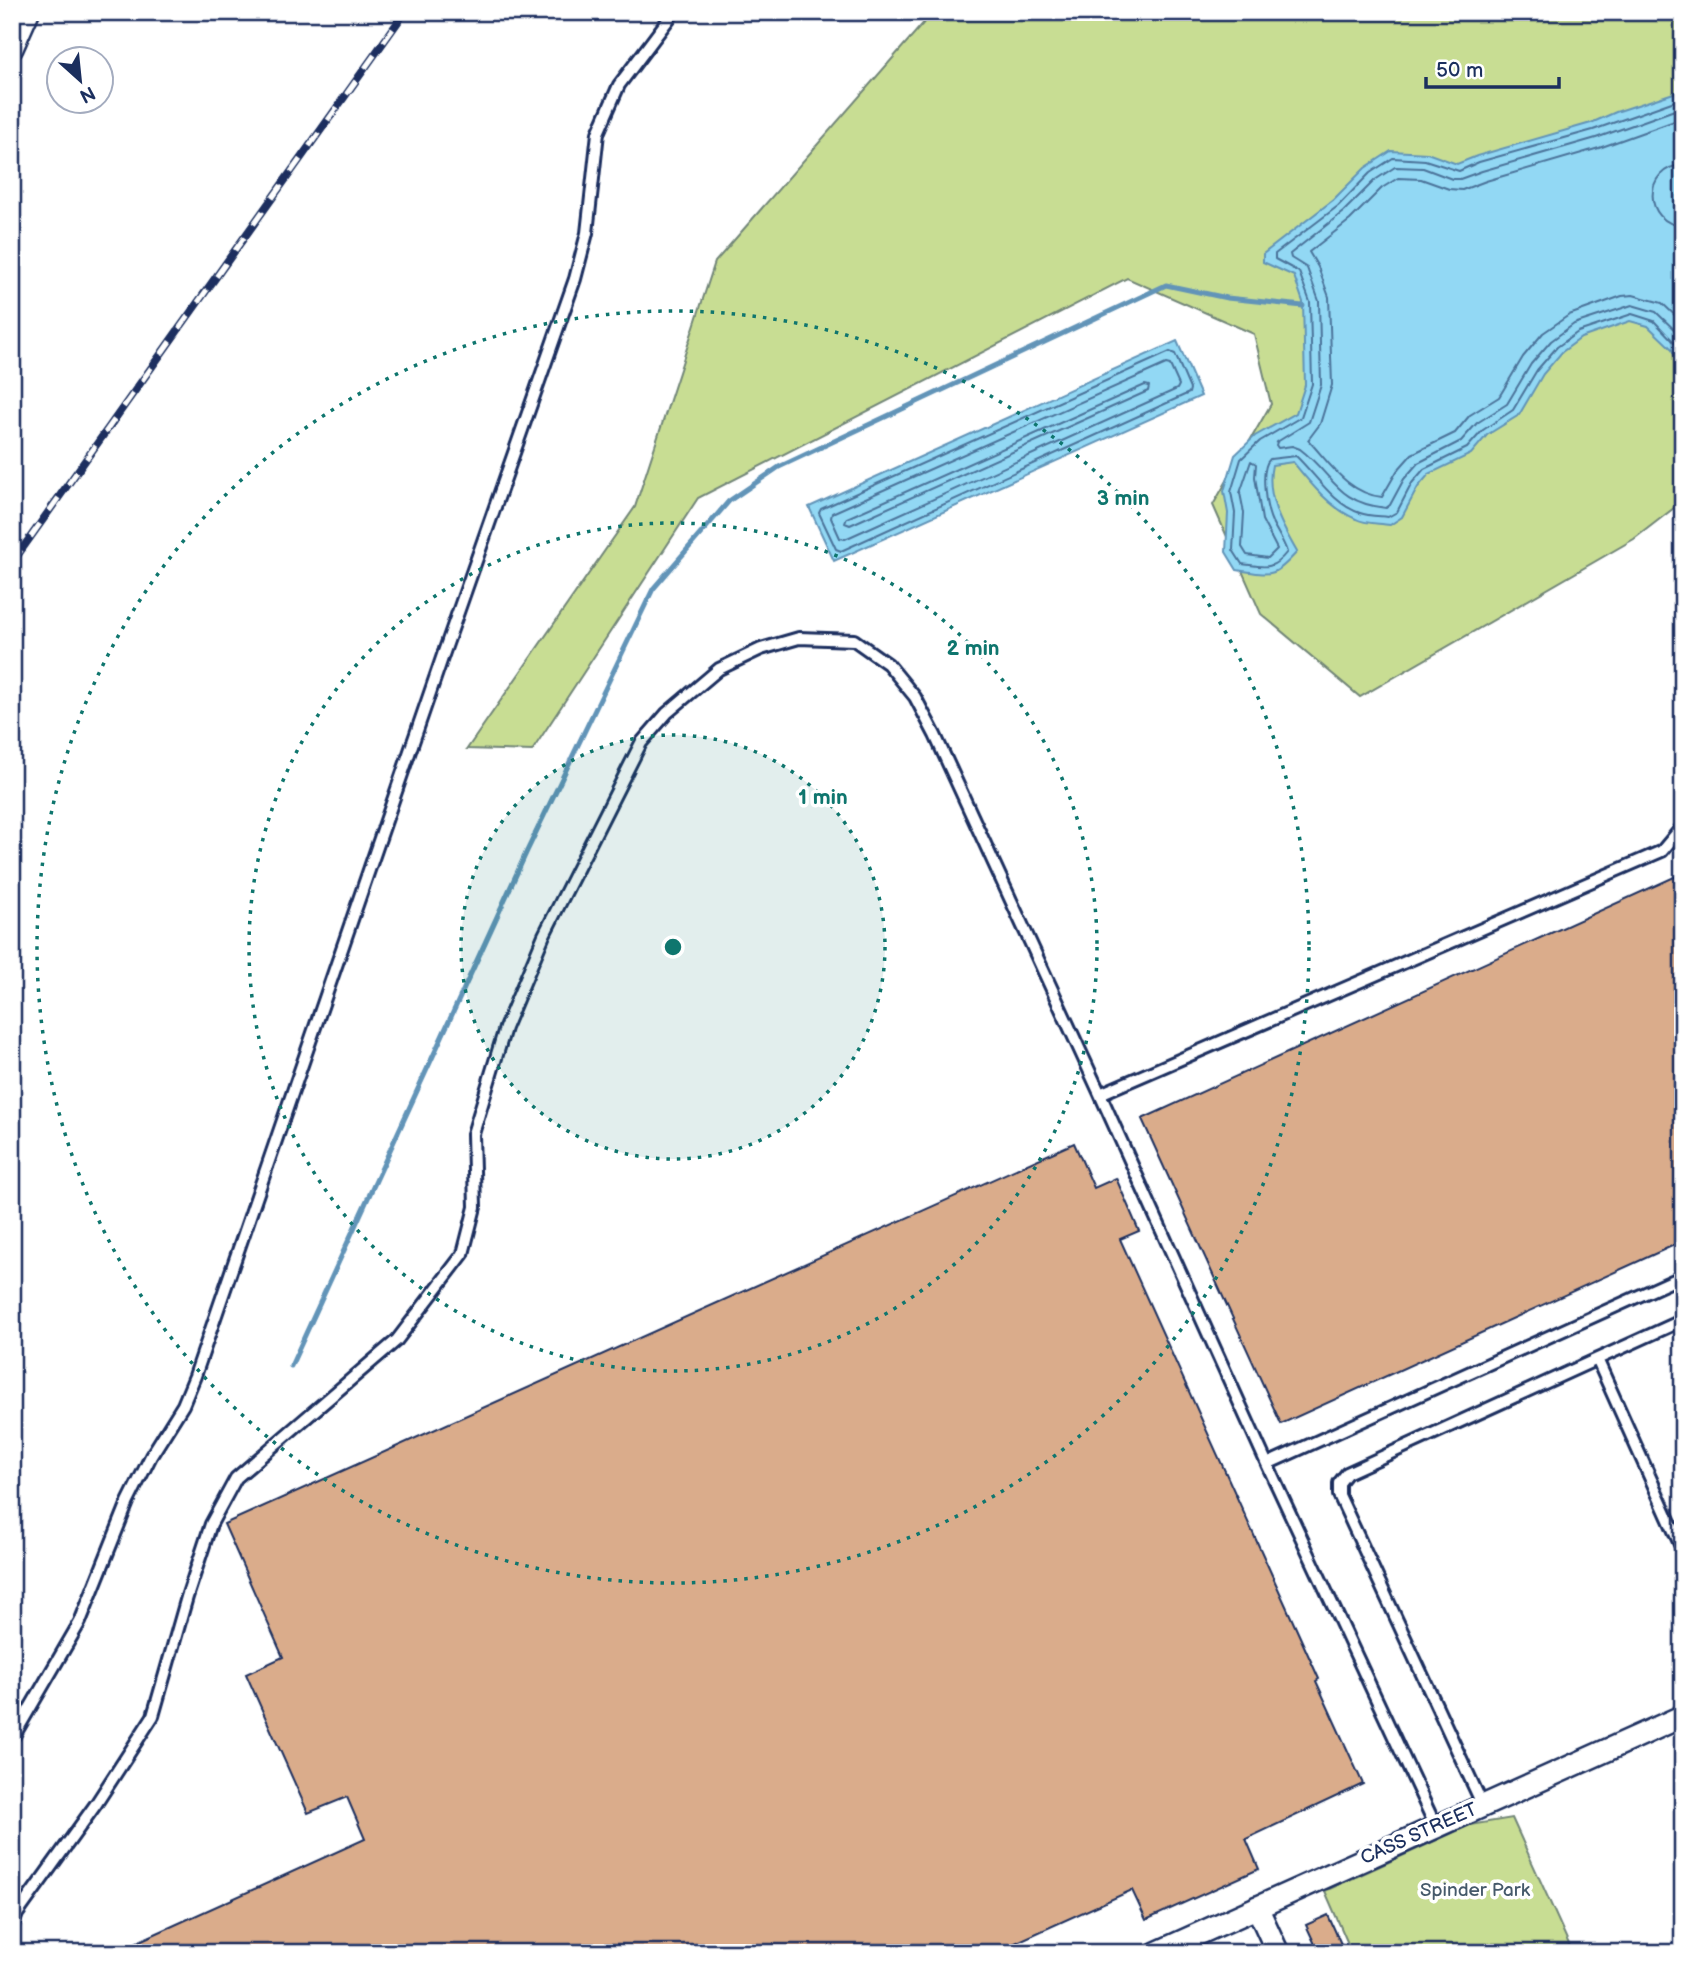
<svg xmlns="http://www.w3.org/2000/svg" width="1695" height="1965" viewBox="0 0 1695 1965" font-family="'Balsamiq Sans',sans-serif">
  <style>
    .green { fill: #c8dd93; stroke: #728678; stroke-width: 2 }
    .water { fill: #92d8f4; stroke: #6294b8; stroke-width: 2 }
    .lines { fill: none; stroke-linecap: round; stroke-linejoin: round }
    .shore { stroke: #4b739a; stroke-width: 2 }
    .stream { stroke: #6294b8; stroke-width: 5 }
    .building { fill: #daac8b; stroke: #1b2f5e; stroke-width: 2 }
    .service-casing { stroke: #1b2f5e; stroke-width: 16 }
    .minor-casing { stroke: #1b2f5e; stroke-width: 26 }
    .service { stroke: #fff; stroke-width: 10 }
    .minor { stroke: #fff; stroke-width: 21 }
    .rail-casing { stroke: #1b2f5e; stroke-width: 8 }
    .rail { stroke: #fff; stroke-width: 5; stroke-dasharray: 16; stroke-linecap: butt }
    .ring { fill: none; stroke: #0f766e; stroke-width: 3.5; stroke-dasharray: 3.5 7 }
    .labels { text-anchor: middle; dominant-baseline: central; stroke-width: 7; stroke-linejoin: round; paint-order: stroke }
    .street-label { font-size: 19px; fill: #1b2f5e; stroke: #fff }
    .park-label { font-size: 19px; fill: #465a6b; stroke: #fff }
    .centre { fill: #0f766e; stroke: #fff; stroke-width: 3.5 }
    .ring-label { font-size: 21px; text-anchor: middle; font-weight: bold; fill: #0f766e; stroke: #fff; stroke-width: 7; stroke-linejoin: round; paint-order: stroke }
  </style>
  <rect width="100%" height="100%" fill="#fff"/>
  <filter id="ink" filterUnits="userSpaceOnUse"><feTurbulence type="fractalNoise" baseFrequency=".0143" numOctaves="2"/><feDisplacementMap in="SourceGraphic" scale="14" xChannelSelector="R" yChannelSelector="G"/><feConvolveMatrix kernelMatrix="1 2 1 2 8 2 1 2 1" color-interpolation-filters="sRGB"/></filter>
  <g filter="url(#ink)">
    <!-- green -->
    <path class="green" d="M933 12H1683V501L1634 539 1360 697 1261 614 1213 505 1271 404 1254 334 1127 278 698 498 532 751 467 749 635 507 715 262Z
      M1512 1818 1573 1953H1352L1325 1891 1470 1825Z"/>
    <!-- water -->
    <path class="water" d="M1683 90V190L1679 193 1683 215V371L1671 348 1648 326 1630 321 1581 338 1562 352 1543 374 1519 415 1487 435 1471 454 1429 474 1418 487 1402 517 1390 525C1379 523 1365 524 1356 519 1330 508 1310 483 1293 462L1272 465C1265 496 1282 526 1297 552 1273 579 1271 575 1237 570L1226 552 1228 513 1224 491 1235 455 1255 436 1296 413 1305 385 1303 302 1294 276 1263 262V254L1333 200 1365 168 1391 151 1427 153 1457 164 1477 156 1591 123 1616 112Z
      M1177 341 1201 396 834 561 809 507Z"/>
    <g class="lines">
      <!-- shore -->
      <path class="shore" d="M1683 98 1593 130 1479 162 1459 171 1425 160 1393 158 1370 173 1338 206 1275 254V259L1299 272 1310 302 1312 384 1301 417 1260 441 1241 459 1231 492 1235 513 1233 550 1242 564C1265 567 1272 571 1287 552 1284 542 1277 532 1272 522 1266 509 1259 469 1270 459L1296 456C1316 475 1333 504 1360 513 1368 516 1379 516 1388 517L1397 512 1412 483 1424 469 1467 448 1483 430 1513 410 1537 370 1557 347 1578 332 1632 314 1654 321 1676 344 1683 356
        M1683 107 1596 138 1482 171 1460 179H1452L1423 168 1395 167 1375 180 1343 212 1290 254 1291 258 1307 268 1319 301 1321 385 1309 422 1277 442 1276 445 1278 448 1292 446 1300 449C1334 475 1336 503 1386 508L1390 505 1404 479 1418 463 1461 441 1477 423 1507 404 1531 364 1551 341 1574 324 1632 305 1656 312 1683 338
        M1683 118 1599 148 1486 181 1462 190 1449 189 1421 179 1398 178 1382 188 1350 220 1309 252 1318 267 1329 297 1332 385 1320 424 1308 440C1329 462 1348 494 1382 497L1397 471 1412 454 1455 433 1470 415 1499 397 1523 357 1543 333 1569 315 1622 296 1633 295 1662 303 1683 323
        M1683 165C1642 167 1643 224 1683 226
        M1170 352 1175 354 1190 389 1189 393 841 551 836 549 819 513 821 509Z
        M1166 364 1170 365 1179 385 1177 389 845 539 840 538 831 518 832 513Z
        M1145 385 1149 386 1148 391 850 525 845 523 847 518Z
        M1251 461 1256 464 1255 477 1262 520 1277 549 1268 558 1247 555 1242 547 1244 513 1240 493Z"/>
      <!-- stream -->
      <path class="stream" d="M291 1366 527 851 653 589 729 501 779 467 1166 285 1227 298 1303 306"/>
    </g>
    <!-- building -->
    <path class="building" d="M1683 873V1241L1281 1424 1142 1119Z
      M1074 1143 1094 1188 1116 1178 1139 1231 1120 1239 1319 1679 1316 1681 1363 1784 1246 1839 1259 1869 1146 1920 1132 1890 993 1953H113L365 1839 347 1797 308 1813 246 1674 283 1657 224 1524Z
      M1328 1915 1345 1953H1319L1306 1925Z"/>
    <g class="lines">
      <defs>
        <path id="service" d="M1597 1359 1683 1551
          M1267 1464 1100 1094 1662 851 1683 826
          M12 1739 80 1622 128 1502 151 1456 183 1405 195 1376 443 655 575 279 587 233 598 133 619 85 674 12
          M1483 1806 1339 1495V1483L1347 1473 1683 1320
          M1436 1827 1267 1464 1683 1276
          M12 1928 17 1914 96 1804 153 1716 187 1597 211 1524 236 1478 397 1340 463 1254 475 1207 473 1134 505 1028 544 935 641 743 667 713 719 669 761 649 799 638 854 640 888 664 915 697 935 735 1100 1094"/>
        <path id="minor" d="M12 48 28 12
          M1257 1907 1278 1953
          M1156 1953 1683 1716"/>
      </defs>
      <!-- service casing -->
      <use href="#service" class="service-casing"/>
      <!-- minor casing -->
      <use href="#minor" class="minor-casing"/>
      <!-- service -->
      <use href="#service" class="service"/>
      <!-- minor -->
      <use href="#minor" class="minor"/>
      <defs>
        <path id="rail" d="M12 563 405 12"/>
      </defs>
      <!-- rail casing -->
      <use href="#rail" class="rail-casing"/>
      <!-- rail -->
      <use href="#rail" class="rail"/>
    </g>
  </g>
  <!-- distance rings -->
  <circle cx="673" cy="947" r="212" fill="#0f766e" fill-opacity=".12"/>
  <g class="ring">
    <circle cx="673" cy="947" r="212"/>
    <circle cx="673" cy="947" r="424"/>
    <circle cx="673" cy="947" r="636"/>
  </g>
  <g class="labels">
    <!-- street labels -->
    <g class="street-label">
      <text transform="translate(1419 1834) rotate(-24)">CASS STREET</text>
    </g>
    <!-- park labels -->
    <g class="park-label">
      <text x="1475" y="1890">Spinder Park</text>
    </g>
  </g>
  <circle cx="673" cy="947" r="10" class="centre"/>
  <g class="ring-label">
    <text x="1123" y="505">3 min</text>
    <text x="973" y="655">2 min</text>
    <text x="823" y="804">1 min</text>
  </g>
  <!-- margin -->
  <rect width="1695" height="1965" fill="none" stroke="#fff" stroke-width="42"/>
  <rect x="21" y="21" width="1653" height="1923" fill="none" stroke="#1b2f5e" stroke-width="2.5" filter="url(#ink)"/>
  <!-- north arrow -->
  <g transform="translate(80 80) rotate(153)"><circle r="33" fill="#ffffff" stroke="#a4acbf" stroke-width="2"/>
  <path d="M0-5L12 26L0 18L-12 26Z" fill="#1b2f5e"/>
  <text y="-10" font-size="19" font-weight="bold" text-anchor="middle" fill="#1b2f5e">N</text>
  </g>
  <!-- scale -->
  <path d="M1426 77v10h133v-10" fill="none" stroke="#1b2f5e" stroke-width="3.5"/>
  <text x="1436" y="77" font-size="21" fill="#1b2f5e" stroke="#ffffff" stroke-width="5" paint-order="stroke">50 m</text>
</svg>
